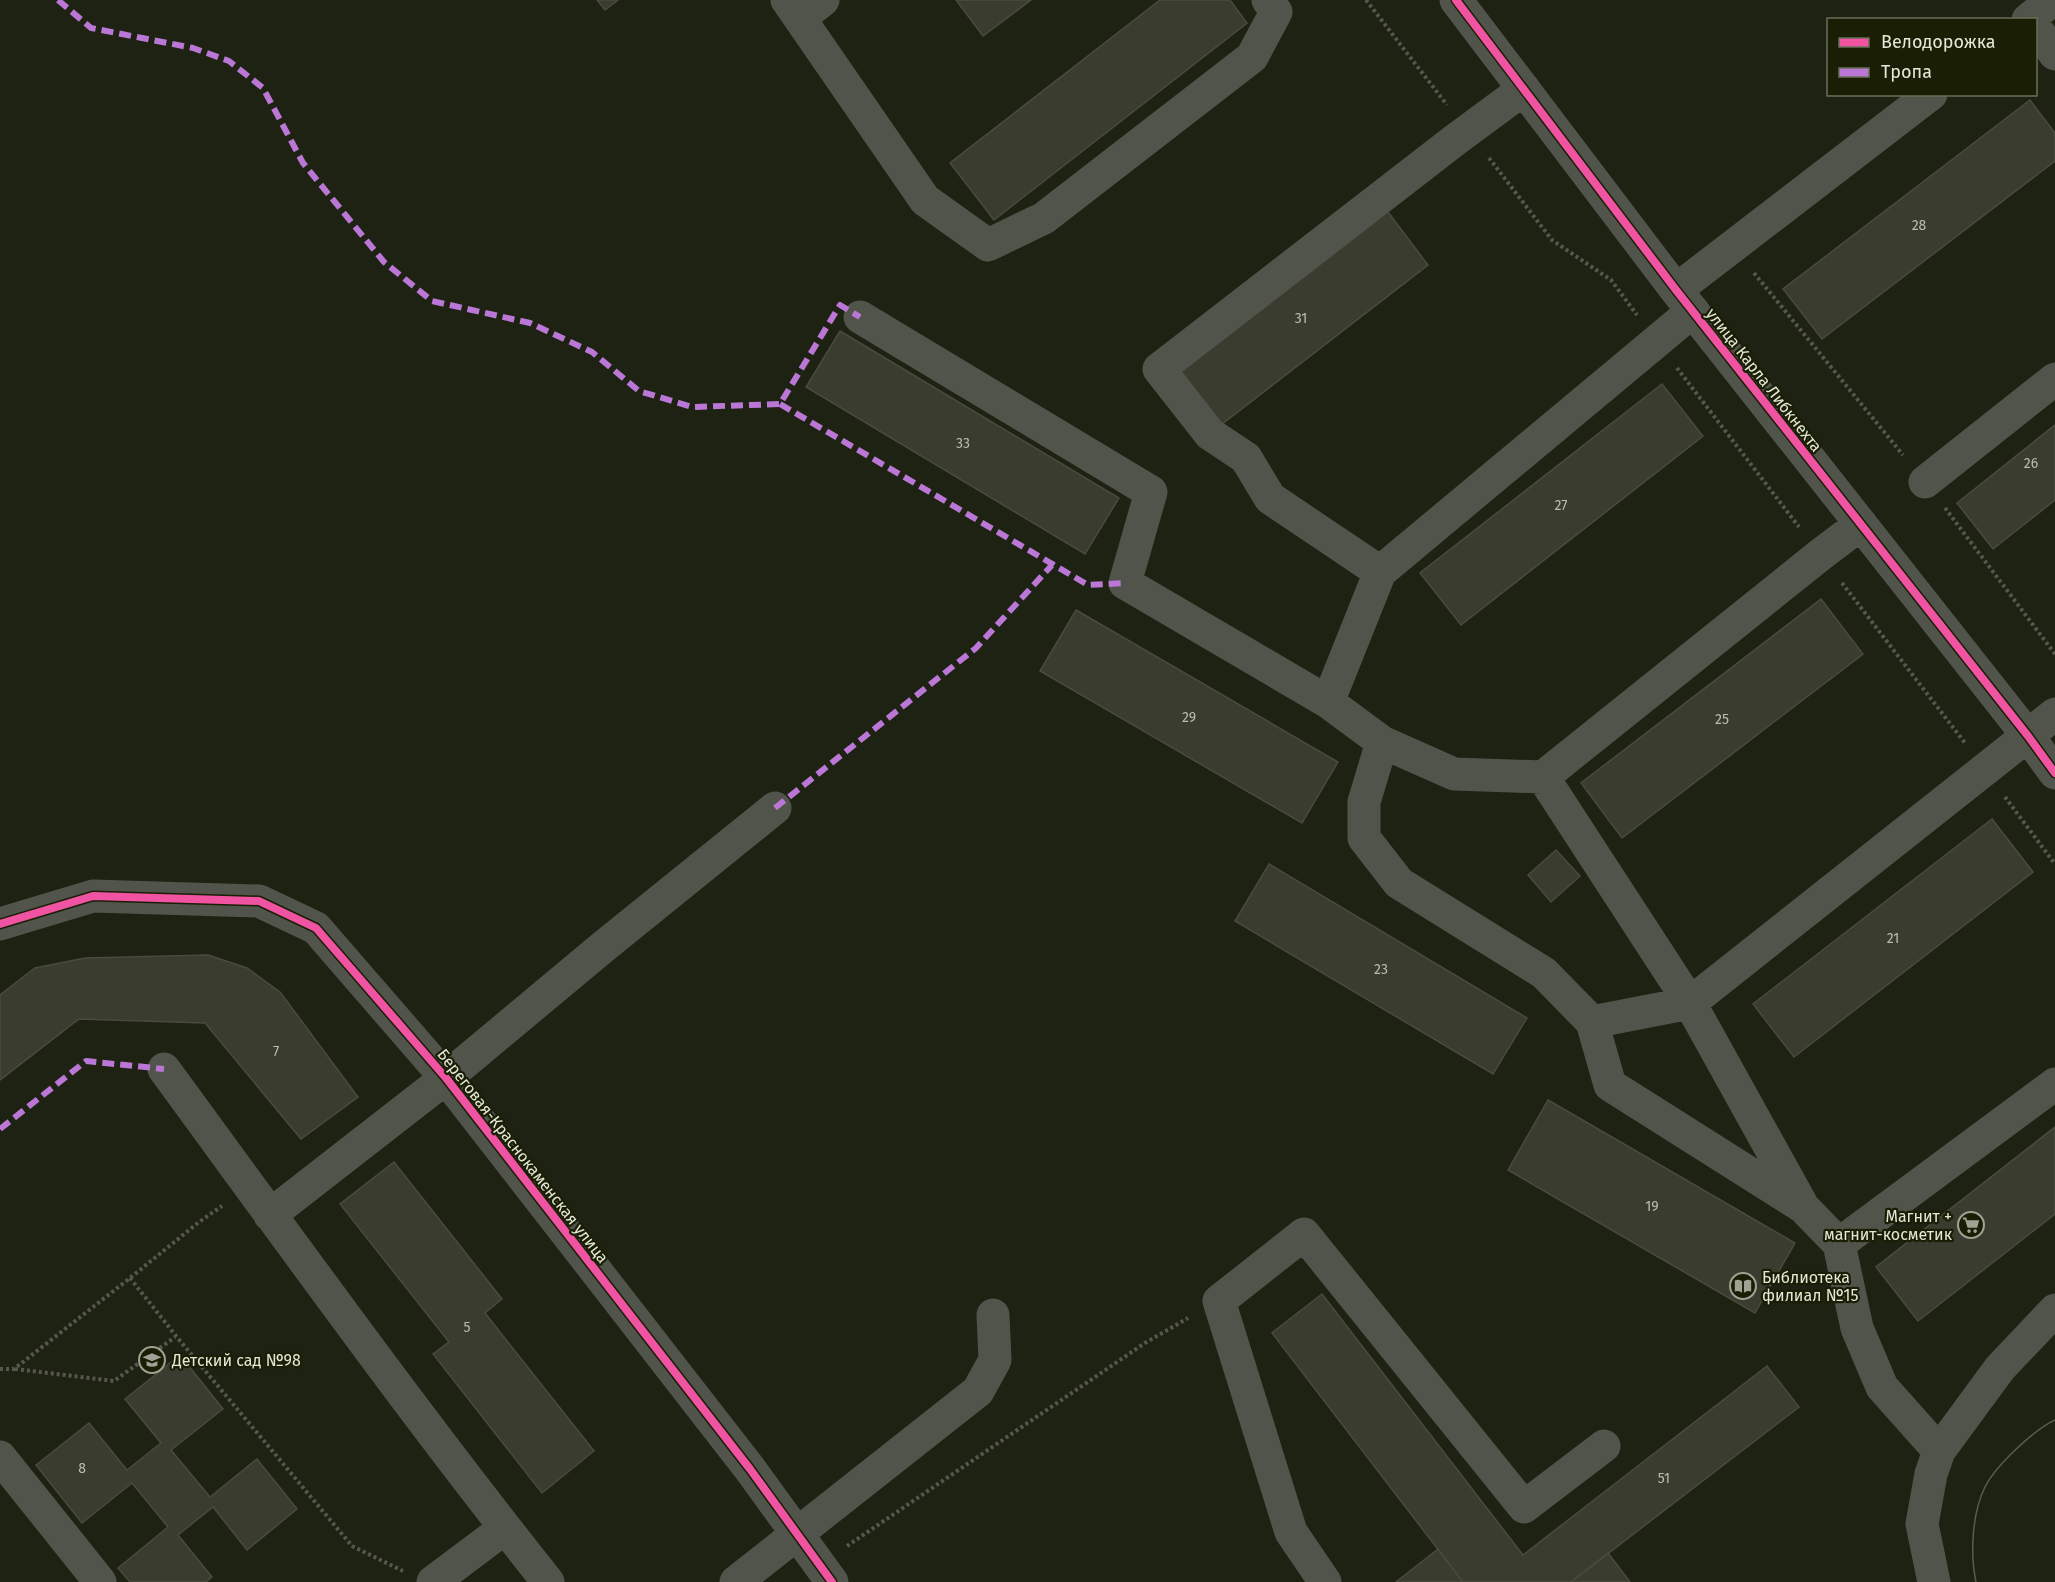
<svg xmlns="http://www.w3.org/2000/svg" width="2055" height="1582" viewBox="0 0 2055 1582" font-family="'Fira Sans',sans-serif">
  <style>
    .building { fill: #393c2e; stroke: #484b3e; stroke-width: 1.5 }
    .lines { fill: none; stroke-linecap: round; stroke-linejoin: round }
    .path { stroke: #56584d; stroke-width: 4; stroke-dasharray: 3 3; stroke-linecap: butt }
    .minor { stroke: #51544a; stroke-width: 33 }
    .tram { stroke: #5a5c50; stroke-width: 1.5 }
    .quiet { stroke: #ba77d6; stroke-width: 6; stroke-dasharray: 12 6; stroke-linecap: butt }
    .cycleway-casing { stroke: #191e04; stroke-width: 11 }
    .cycleway { stroke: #f153a3; stroke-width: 8 }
    .labels { text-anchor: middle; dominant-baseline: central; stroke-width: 4.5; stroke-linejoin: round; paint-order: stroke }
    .number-label { font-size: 14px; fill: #b9bdae }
    .street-label { font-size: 16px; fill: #e4e8d8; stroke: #191e04 }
    .poi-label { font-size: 16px; fill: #e4e8d8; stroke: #191e04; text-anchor: start }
  </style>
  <rect width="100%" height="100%" fill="#1e2213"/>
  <!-- building -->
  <path class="building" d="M597 0H618L605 10Z
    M956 0H1031L983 36Z
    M1160 0H1230L1247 23 994 220 950 163Z
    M2030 100 2055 133V161L1822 339 1783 289Z
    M1385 208 1428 265 1217 428 1174 372Z
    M840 331 1119 498 1085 554 806 387Z
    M1662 384 1703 436 1461 625 1420 573Z
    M2055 425V500L1993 549 1957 503Z
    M1821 599 1863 654 1622 838 1581 783Z
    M1076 610 1338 762 1302 823 1040 671Z
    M1992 819 2033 872 1794 1057 1753 1004Z
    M1556 850 1580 876 1551 902 1528 875Z
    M1269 864 1527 1018 1493 1074 1235 921Z
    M208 955 247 968 280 992 358 1097 301 1139 205 1023 79 1019 0 1080V995L35 968 85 958Z
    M1548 1100 1795 1243 1755 1313 1508 1170Z
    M2055 1127V1214L1918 1321 1876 1267Z
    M394 1162 502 1299 485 1313 594 1451 542 1493 433 1354 449 1342 340 1204Z
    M1322 1294 1523 1555 1767 1366 1799 1407 1571 1582H1463L1272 1333Z
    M180 1355 223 1409 171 1450 210 1497 257 1459 297 1509 247 1550 213 1507 178 1535 212 1577 206 1582H130L118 1568 168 1527 132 1483 82 1523 36 1465 89 1423 127 1470 161 1443 125 1399Z
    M1438 1549 1463 1582H1396Z
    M1608 1553 1630 1582H1571Z"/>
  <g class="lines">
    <!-- path -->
    <path class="path" d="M1366 0 1447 105
      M1489 158 1552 240 1611 280 1637 315
      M1754 273 1903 455
      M1677 368 1799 527
      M1945 508 2055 654
      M1842 583 1965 743
      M2005 797 2055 864
      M130 1278 176 1336 352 1546 403 1571
      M0 1369H14L130 1278 199 1222 222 1206
      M15 1369 114 1381 175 1337
      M847 1546 1145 1343 1188 1318"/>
    <!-- minor -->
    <path class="minor" d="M787 0 925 200 988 245 1044 218 1252 57 1276 12 1268 0
      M1456 0 1676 290 2028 736 2055 773
      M800 18 823 0
      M2028 20 2052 0
      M2036 29 2055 54
      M1676 290 1931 94
      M860 317 1151 492 1125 583 1328 702 1382 742 1364 802V838L1399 883 1544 973 1592 1022 1610 1085 1803 1207 1839 1244 1857 1328 1882 1387 1939 1451
      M1925 482 2055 379
      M1380 572 1270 498 1246 458 1210 434 1159 369 1455 140 1524 89
      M1328 702 1380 572 1693 311
      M1382 742 1454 774 1543 777 1820 555 1861 524
      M1543 777 1690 1003 1801 1203
      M0 924 93 896 259 901 316 928 446 1078 750 1469 832 1582
      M1592 1022 1690 1003 2055 714
      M164 1069C290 1241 415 1415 548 1582
      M270 1215 446 1078 603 947 775 808
      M1839 1244 2055 1084
      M0 1457 100 1582
      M433 1582 505 1528
      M736 1582 978 1391 995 1360 993 1315
      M1325 1582 1291 1532 1219 1301 1304 1234 1524 1507 1604 1446
      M1934 1582 1922 1524 1931 1474 1939 1451 2000 1368 2055 1310"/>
    <!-- tram -->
    <path class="tram" d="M1976 1582C1970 1554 1972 1513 1985 1487 1996 1465 2034 1430 2055 1420"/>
    <!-- quiet -->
    <path class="quiet" d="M58 0 91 28 193 48 229 61 263 88 303 163 384 262 432 301 530 323 592 352 639 391 692 407 780 404 840 305 860 317
      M780 404 1088 585 1125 583
      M775 808 976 648 1052 565
      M0 1129 86 1061 164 1069"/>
    <defs>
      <path id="cycleway" d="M1456 0 1676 290 2028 736 2055 773
        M0 924 93 896 259 901 316 928 446 1078 750 1469 832 1582"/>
    </defs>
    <!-- cycleway casing -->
    <use href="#cycleway" class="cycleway-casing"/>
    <!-- cycleway -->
    <use href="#cycleway" class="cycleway"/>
  </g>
  <!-- icons -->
  <defs>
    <symbol id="supermarket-ring" viewBox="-11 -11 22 22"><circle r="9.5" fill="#191e04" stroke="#9fa393" stroke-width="1.5"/><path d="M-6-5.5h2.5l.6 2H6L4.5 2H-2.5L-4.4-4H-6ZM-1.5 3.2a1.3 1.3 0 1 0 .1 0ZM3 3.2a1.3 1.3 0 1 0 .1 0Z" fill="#9fa393"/></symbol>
    <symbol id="library-ring" viewBox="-11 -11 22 22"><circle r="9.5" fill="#191e04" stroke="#9fa393" stroke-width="1.5"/><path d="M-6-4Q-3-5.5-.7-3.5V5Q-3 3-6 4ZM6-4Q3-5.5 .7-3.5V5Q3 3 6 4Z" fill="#9fa393"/></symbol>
    <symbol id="school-ring" viewBox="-11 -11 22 22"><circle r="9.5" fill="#191e04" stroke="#9fa393" stroke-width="1.5"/><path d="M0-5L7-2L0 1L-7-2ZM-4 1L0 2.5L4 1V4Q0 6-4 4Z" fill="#9fa393"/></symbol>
  </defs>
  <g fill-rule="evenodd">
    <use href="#supermarket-ring" x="1956" y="1210" width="30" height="30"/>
    <use href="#library-ring" x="1728" y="1271" width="30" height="30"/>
    <use href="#school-ring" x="137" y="1345" width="30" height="30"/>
  </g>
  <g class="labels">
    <!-- number labels -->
    <g class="number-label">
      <text x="1919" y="225">28</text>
      <text x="1301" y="318">31</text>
      <text x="963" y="443">33</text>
      <text x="2031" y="463">26</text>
      <text x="1561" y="505">27</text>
      <text x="1189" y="717">29</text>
      <text x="1722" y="719">25</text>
      <text x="1893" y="938">21</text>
      <text x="1381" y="969">23</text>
      <text x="276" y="1051">7</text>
      <text x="1652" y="1206">19</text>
      <text x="467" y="1327">5</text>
      <text x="82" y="1468">8</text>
      <text x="1664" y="1478">51</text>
    </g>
    <!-- street labels -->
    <g class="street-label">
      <text transform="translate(1764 380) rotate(52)">улица Карла Либкнехта</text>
      <text transform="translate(523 1156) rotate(52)">Береговая-Краснокаменская улица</text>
    </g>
    <!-- poi labels -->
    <g class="poi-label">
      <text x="1952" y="1216" text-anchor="end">Магнит +<tspan x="1952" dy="18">магнит-косметик</tspan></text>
      <text x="1762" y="1277">Библиотека<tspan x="1762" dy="18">филиал №15</tspan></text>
      <text x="172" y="1360">Детский сад №98</text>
    </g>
  </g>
  <!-- legend -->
  <rect x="1827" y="18" width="210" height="78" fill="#191e04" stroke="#6a6f59" stroke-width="1.5"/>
  <rect x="1839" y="38" width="30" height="9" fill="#f153a3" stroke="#6a6f59" stroke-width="1.5"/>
  <text x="1881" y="48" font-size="18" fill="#e4e8d8">Велодорожка</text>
  <rect x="1839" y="68" width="30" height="9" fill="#ba77d6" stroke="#6a6f59" stroke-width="1.5"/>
  <text x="1881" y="78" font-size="18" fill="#e4e8d8">Тропа</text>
</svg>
